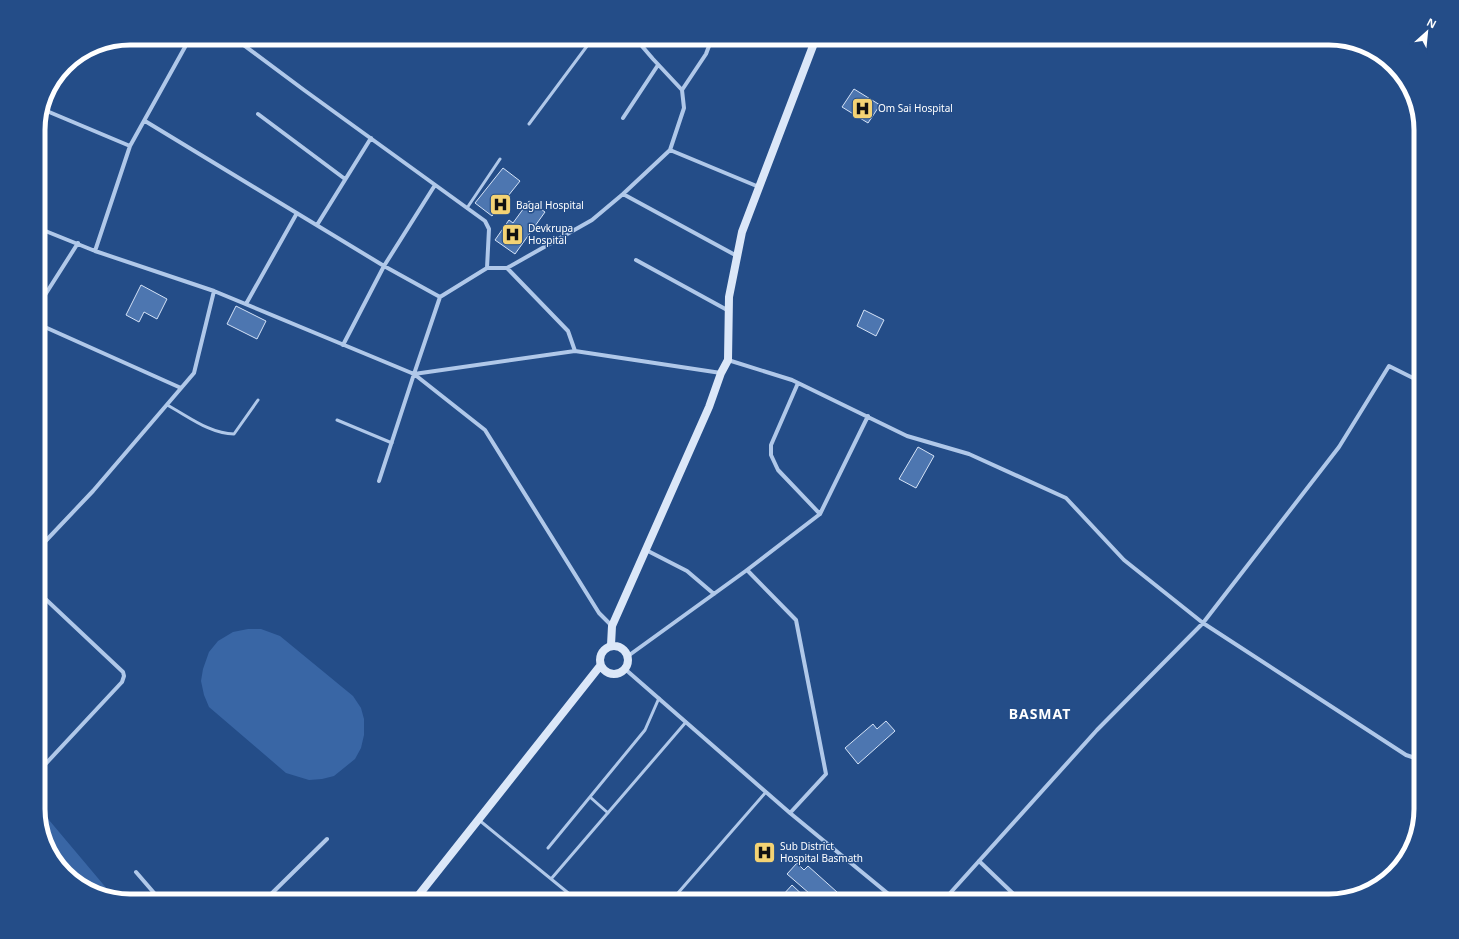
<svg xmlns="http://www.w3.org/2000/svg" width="1459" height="939" viewBox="0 0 1459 939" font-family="'Noto Sans',sans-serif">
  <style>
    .green { fill: #3966a5 }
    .building { fill: #4d76b0; stroke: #d5e3f7 }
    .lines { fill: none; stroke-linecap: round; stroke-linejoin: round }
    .service { stroke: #b0c8e9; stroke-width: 3 }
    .minor { stroke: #b0c8e9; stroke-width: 4 }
    .secondary { stroke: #dbe7f8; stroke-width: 8 }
    .labels { text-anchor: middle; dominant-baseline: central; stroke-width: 3; stroke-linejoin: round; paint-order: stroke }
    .poi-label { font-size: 10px; fill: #fff; stroke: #244d88; text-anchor: start }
    .district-label { font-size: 14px; font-weight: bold; letter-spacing: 1px; fill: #fff; stroke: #244d88 }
    .rim { fill: none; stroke: #fff; stroke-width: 5 }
  </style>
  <rect width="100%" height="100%" fill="#244d88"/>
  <!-- green -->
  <path class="green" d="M248 629H261L280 636 353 696 361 708 364 719V735L361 748 355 759 334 776 322 779 309 780 286 773 209 707 204 695 201 681 203 669 209 652 218 641 233 632Z
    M38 807 113 896 79 886 50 855 38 815Z"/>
  <!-- building -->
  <path class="building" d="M854 89 880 105 868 123 842 107Z
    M503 168 520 181 492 216 475 203Z
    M529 201 545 212 515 254 495 240 509 220 513 223Z
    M141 285 167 299 157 319 144 312 139 322 126 315Z
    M236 306 266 321 257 339 227 324Z
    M864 310 884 320 876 336 857 326Z
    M918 447 934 456 916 488 899 479Z
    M886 721 895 731 858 764 845 748 873 724 877 729Z
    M797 863 804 870 808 866 847 901H816L817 900 787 874Z
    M792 885 808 900V901H787L782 896Z
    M772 893 780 901H765Z"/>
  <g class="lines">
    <!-- service -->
    <path class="service" d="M529 124 593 38
      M467 208 500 159
      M167 405C188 416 210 434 234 434L258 400
      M337 420 392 443
      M38 536 45 542
      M590 797 608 813
      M479 820 578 901
      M548 848 645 730 659 698
      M551 879 686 722
      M671 901 766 792"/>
    <!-- minor -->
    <path class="minor" d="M234 38 304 90 485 221 489 229 487 268
      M682 90 706 54 712 38
      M42 109 130 146 95 251
      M258 114 345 179
      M623 118 658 65
      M145 121 384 266 440 297
      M130 146 190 38
      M670 150 759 187
      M623 194 737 256
      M317 225 371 138
      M38 228 95 251 214 291 194 373 93 491 38 549
      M636 260 729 311
      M507 268 568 331 575 351
      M214 291 414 374 485 430 599 613 612 626
      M246 304 297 213
      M38 306 78 243
      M38 324 181 388
      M343 345 384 266 435 185
      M728 360 792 380 907 436 969 454 1066 498 1124 560 1203 623 1406 755 1421 760
      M414 374 575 351 721 373
      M798 383 771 445V455L778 470 820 514
      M379 481 414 374 440 297 487 268H507L592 220 623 194 670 150 684 108 682 90 653 59 635 38
      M646 550 687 571 714 594
      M38 592 123 672 124 676 122 682 38 772
      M628 656 747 570
      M625 669 790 813 897 901
      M790 813 826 774 796 620 747 570 820 514 868 416
      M979 861 1021 901
      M136 872 161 901
      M264 901 327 839
      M943 901 1097 730 1203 623 1339 447 1389 366 1421 382"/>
    <!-- secondary -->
    <path class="secondary" d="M611 645 612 626 709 407 721 373 728 360 729 297 742 232 816 38
      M600 660a14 14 0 1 1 28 0a14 14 0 1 1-28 0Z
      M414 901 600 666"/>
  </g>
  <!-- icons -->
  <defs>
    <symbol id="hospital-square" viewBox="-11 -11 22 22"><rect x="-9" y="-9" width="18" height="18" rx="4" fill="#f4d374" stroke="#244d88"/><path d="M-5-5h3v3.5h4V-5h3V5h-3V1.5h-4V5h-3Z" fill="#111"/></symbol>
  </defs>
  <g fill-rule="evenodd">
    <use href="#hospital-square" x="850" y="96" width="25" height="25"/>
    <use href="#hospital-square" x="488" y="192" width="25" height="25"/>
    <use href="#hospital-square" x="500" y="222" width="25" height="25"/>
    <use href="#hospital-square" x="752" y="840" width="25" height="25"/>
  </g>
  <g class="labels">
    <!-- poi labels -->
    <g class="poi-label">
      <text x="878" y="108">Om Sai Hospital</text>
      <text x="516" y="205">Bagal Hospital</text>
      <text x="528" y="228">Devkrupa<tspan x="528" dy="12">Hospital</tspan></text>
      <text x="780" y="846">Sub District<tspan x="780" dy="12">Hospital Basmath</tspan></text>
    </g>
    <!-- district labels -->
    <g class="district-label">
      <text x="1040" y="713">BASMAT</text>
    </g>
  </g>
  <!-- crop -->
  <path d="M0 0H1459V939H0ZM130 45H1329A85 85 0 0 1 1414 130V809A85 85 0 0 1 1329 894H130A85 85 0 0 1 45 809V130A85 85 0 0 1 130 45Z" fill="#244d88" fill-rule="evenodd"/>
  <path class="rim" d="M130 45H1329A85 85 0 0 1 1414 130V809A85 85 0 0 1 1329 894H130A85 85 0 0 1 45 809V130A85 85 0 0 1 130 45Z"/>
  <!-- north arrow -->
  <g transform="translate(1427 32) rotate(27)" stroke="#244d88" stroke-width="3" paint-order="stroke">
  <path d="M0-3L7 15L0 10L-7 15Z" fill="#ffffff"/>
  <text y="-6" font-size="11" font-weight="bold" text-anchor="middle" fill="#ffffff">N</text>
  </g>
</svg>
